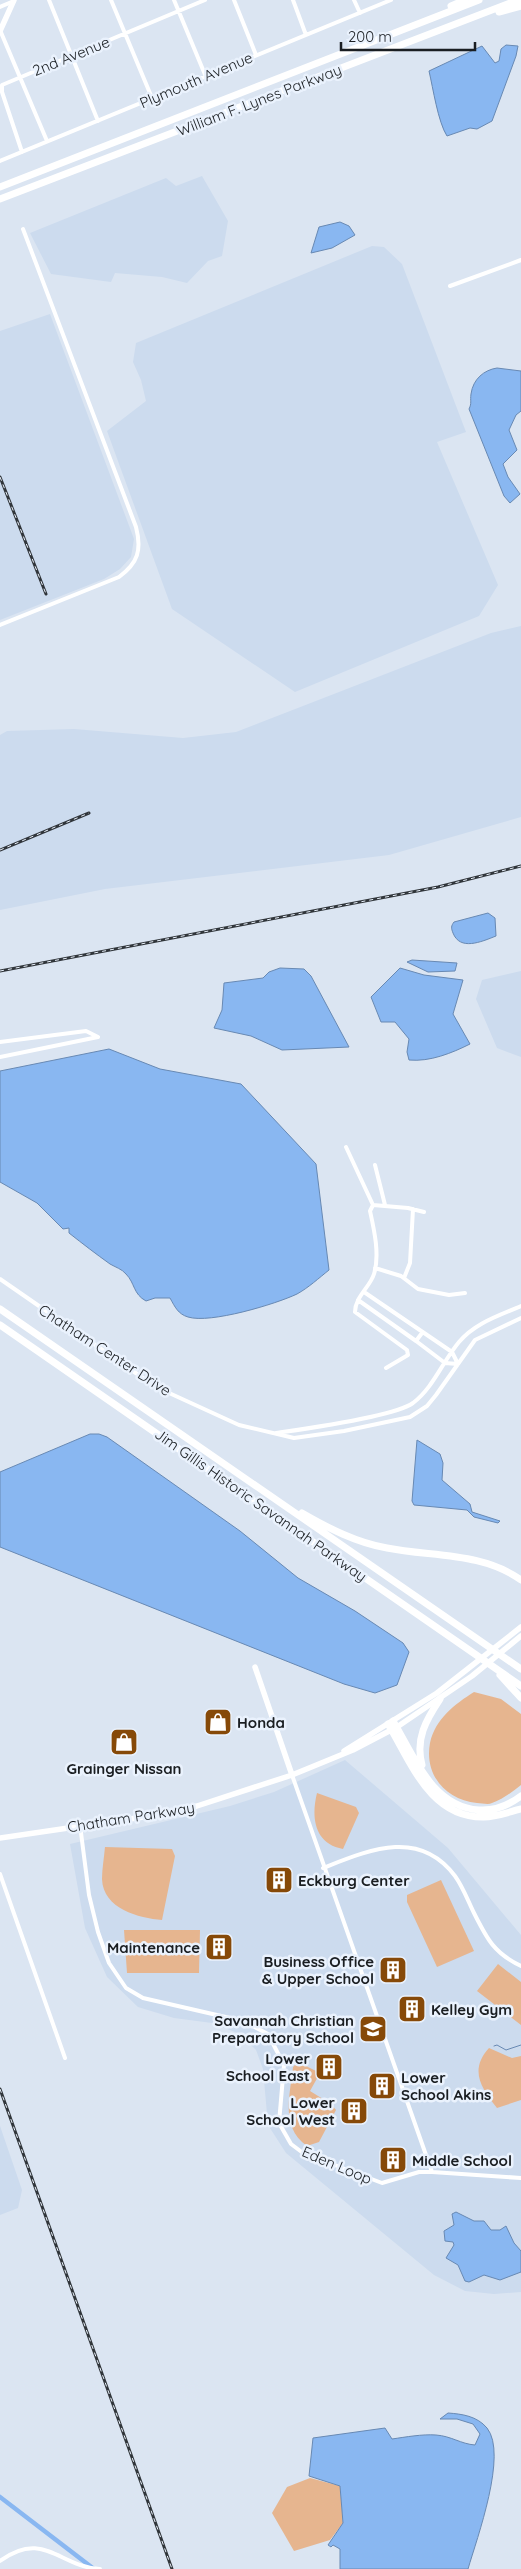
<svg xmlns="http://www.w3.org/2000/svg" width="521" height="2569" viewBox="0 0 521 2569" font-family="Quicksand,sans-serif">
  <style>
    .built { fill: #ccdbee }
    .green { fill: #e6b58f }
    .water { fill: #89b7f1; stroke: #6889b3 }
    .lines { fill: none; stroke-linecap: round; stroke-linejoin: round }
    .stream { stroke: #6889b3; stroke-width: 1 }
    .canal { stroke: #89b7f1; stroke-width: 4.5 }
    .street { stroke: #fff; stroke-width: 4 }
    .secondary { stroke: #fff; stroke-width: 5.5 }
    .highway { stroke: #fff; stroke-width: 7 }
    .rail-casing { stroke: #30353a; stroke-width: 3 }
    .rail { stroke: #eaf2fd; stroke-width: 1; stroke-dasharray: 4; stroke-linecap: butt }
    .labels { text-anchor: middle; dominant-baseline: central; stroke-width: 5; stroke-linejoin: round; paint-order: stroke }
    .street-label { font-size: 15px; fill: #1a1e22; stroke: #eaf2fd }
    .poi-label { font-size: 15px; font-weight: bold; fill: #1a1e22; stroke: #eaf2fd; text-anchor: start }
  </style>
  <rect width="100%" height="100%" fill="#dbe5f2"/>
  <!-- built -->
  <path class="built" d="M202 176 228 221 222 256 208 261 187 283 162 277 115 273 111 282 51 274 30 233 166 178 176 186Z
    M372 246 384 247 402 264 466 432 437 442 498 585 479 616 295 692 172 609 107 431 146 401 141 380 133 362 136 343Z
    M50 314 134 539 131 557 120 569 104 579 0 620V331Z
    M521 626V817L389 855 105 889 0 910V735L7 731 74 729 183 738 236 732 491 633Z
    M521 971V1057L497 1048 476 999 482 980Z
    M345 1760 448 1848 521 1935V2292L494 2294 465 2291 434 2275 286 2153 268 2125 263 2069 256 2050 240 2034 212 2023 174 2018 138 2007 107 1977 85 1928 70 1844 230 1806 274 1792Z
    M0 2126 22 2190 18 2208 0 2215Z"/>
  <!-- green -->
  <path class="green" d="M474 1692 501 1699 521 1714V1785C512 1792 503 1799 492 1803 488 1805 482 1803 477 1803 446 1800 424 1775 430 1743 435 1719 455 1704 474 1692Z
    M317 1793 356 1807 359 1813 343 1849C314 1844 311 1817 317 1793Z
    M105 1847 172 1849 175 1856 162 1920C139 1918 103 1909 102 1879 102 1869 104 1858 105 1847Z
    M441 1880 474 1951 437 1967 407 1902V1895Z
    M124 1930H200L199 1973H127Z
    M498 1964 521 1982V2025L477 1991Z
    M489 2048 512 2058 521 2056V2100L497 2108C481 2088 469 2070 489 2048Z
    M298 2062 320 2073 310 2091 331 2104 336 2110 319 2142 307 2146C280 2127 290 2096 293 2067Z
    M310 2478 340 2486 343 2523 330 2540 294 2551 272 2513 287 2487Z"/>
  <!-- water -->
  <path class="water" d="M506 45 518 46 516 56 492 121 477 129 470 128 447 136C438 122 433 88 429 71L482 46 495 63 499 61 501 49Z
    M340 222 349 226 355 235 332 248 311 253 319 227Z
    M497 368 521 371V411L516 415 509 430 517 450 503 464 508 477 520 494 510 503 504 496 469 409C472 403 470 401 471 394 473 379 484 370 497 368Z
    M488 913 495 918 496 936C481 942 460 951 453 933 451 928 451 926 454 922Z
    M412 960 457 963 455 971 428 972 407 962Z
    M280 968 304 969 311 976 349 1047 282 1050 251 1036 214 1028 222 1010 224 983 263 978 269 972Z
    M400 968 424 975 463 980 453 1014 470 1044C452 1053 430 1062 409 1060L407 1052 409 1039 395 1022H381L371 997Z
    M109 1049 160 1069 241 1084 316 1164 329 1270C319 1278 308 1288 297 1294 276 1304 210 1324 188 1317 178 1314 175 1307 170 1298H155L146 1301C133 1294 135 1283 126 1274 122 1269 115 1267 110 1264 96 1254 83 1244 69 1233V1228L63 1229 37 1203 0 1182V1071Z
    M90 1434H99L107 1437 240 1531 298 1578 355 1611 403 1643 409 1652 397 1685 375 1693 344 1684 0 1547V1472Z
    M417 1440 440 1454 443 1463 442 1480 470 1504 472 1512 500 1521 498 1523 474 1517 467 1510 414 1505 412 1501Z
    M456 2212 474 2221H484L491 2230H500L506 2226 514 2243 521 2251V2272L500 2280 484 2275 469 2282 465 2281 458 2265 446 2258 454 2245 453 2242 445 2241 444 2231 454 2225 452 2214Z
    M448 2413C462 2414 477 2416 487 2428 508 2454 477 2538 468 2569H340V2549L333 2545 331 2547 328 2545 343 2523 340 2486 309 2476 313 2438 385 2428 392 2439C406 2437 422 2434 436 2435 451 2436 461 2444 475 2445L480 2434 473 2424 457 2419H440Z"/>
  <g class="lines">
    <!-- stream -->
    <path class="stream" d="M494 2046 497 2045 506 2050 521 2045"/>
    <!-- canal -->
    <path class="canal" d="M0 2497 94 2569"/>
    <!-- street -->
    <path class="street" d="M49 0 98 121
      M111 0 152 98
      M174 0 206 77
      M234 0 256 55
      M293 0 306 35
      M354 0 360 13
      M0 7 14 1
      M0 30 47 141
      M22 152 2 92V85L205 0
      M0 161 391 0
      M450 286 521 260
      M0 625 119 577C138 563 142 550 136 527L23 229
      M0 1042 86 1031 98 1037 0 1057
      M346 1147 373 1205 370 1211C374 1229 380 1255 374 1274 370 1287 355 1297 355 1312L407 1350 408 1355 386 1368
      M375 1165 385 1205
      M373 1205 408 1208 424 1212
      M375 1268 401 1276 418 1289 449 1295 465 1293
      M404 1278 410 1263 413 1209
      M0 1279 156 1387 239 1425 294 1438 344 1431 410 1417 427 1406 436 1395 475 1340 521 1318
      M364 1292 452 1352 458 1364
      M358 1300 416 1341
      M422 1333 416 1341 445 1363 458 1364
      M276 1433C304 1429 393 1417 413 1403 433 1388 443 1361 459 1342 475 1323 498 1316 521 1306
      M292 1775 432 2172
      M80 1825 89 1895 98 1932 109 1963 126 1988 143 1998 243 2021 268 2034 284 2065 279 2123 291 2144 303 2153 382 2183 419 2172H432L521 2178
      M323 1868C369 1850 419 1828 455 1876 463 1887 468 1901 474 1913 487 1939 494 1953 521 1966
      M0 1874 65 2058
      M0 2561C44 2529 59 2567 100 2569"/>
    <!-- secondary -->
    <path class="secondary" d="M0 31 14 0
      M255 1667 292 1775
      M344 1751 437 1693 521 1627
      M0 1838 157 1815 197 1806 292 1775 353 1750 397 1727 472 1676 521 1636"/>
    <!-- highway -->
    <path class="highway" d="M451 6 465 0
      M499 12 521 6
      M0 187 479 0
      M0 199 518 0
      M0 1309 521 1669
      M0 1325 521 1686
      M302 1513C328 1528 357 1543 387 1548 432 1557 482 1552 521 1580
      M500 1675 521 1698
      M393 1721C414 1756 432 1807 479 1810 494 1811 509 1805 521 1796
      M388 1724C411 1762 430 1818 484 1817 496 1817 509 1812 521 1809
      M422 1765C415 1739 426 1720 440 1699"/>
    <defs>
      <path id="rail" d="M0 477 46 594
        M0 850 89 813
        M0 971 438 887 521 866
        M0 2089 172 2569"/>
    </defs>
    <!-- rail casing -->
    <use href="#rail" class="rail-casing"/>
    <!-- rail -->
    <use href="#rail" class="rail"/>
  </g>
  <!-- icons -->
  <defs>
    <symbol id="shop-square" viewBox="-11 -11 22 22"><rect x="-9" y="-9" width="18" height="18" rx="4" fill="#864908" stroke="#eaf2fd"/><path d="M-5-2.5h2.3a2.7 3.5 0 0 1 5.4 0H5L5.5 6h-11ZM-1.5-2.5h3a1.5 2.3 0 0 0-3 0Z" fill="#fff"/></symbol>
    <symbol id="building-square" viewBox="-11 -11 22 22"><rect x="-9" y="-9" width="18" height="18" rx="4" fill="#864908" stroke="#eaf2fd"/><path d="M-4-6H4V6H1V3H-1V6H-4ZM-2.5-4.3h1.7v1.8h-1.7ZM.8-4.3h1.7v1.8H.8ZM-2.5-1h1.7V.8h-1.7ZM.8-1h1.7V.8H.8Z" fill="#fff"/></symbol>
    <symbol id="school-square" viewBox="-11 -11 22 22"><rect x="-9" y="-9" width="18" height="18" rx="4" fill="#864908" stroke="#eaf2fd"/><path d="M0-5L7-2L0 1L-7-2ZM-4 1L0 2.5L4 1V4Q0 6-4 4Z" fill="#fff"/></symbol>
  </defs>
  <g fill-rule="evenodd">
    <use href="#shop-square" x="202" y="1706" width="32" height="32"/>
    <use href="#shop-square" x="108" y="1726" width="32" height="32"/>
    <use href="#building-square" x="263" y="1864" width="32" height="32"/>
    <use href="#building-square" x="203" y="1931" width="32" height="32"/>
    <use href="#building-square" x="377" y="1954" width="32" height="32"/>
    <use href="#building-square" x="396" y="1993" width="32" height="32"/>
    <use href="#school-square" x="357" y="2013" width="32" height="32"/>
    <use href="#building-square" x="313" y="2051" width="32" height="32"/>
    <use href="#building-square" x="366" y="2070" width="32" height="32"/>
    <use href="#building-square" x="338" y="2095" width="32" height="32"/>
    <use href="#building-square" x="377" y="2144" width="32" height="32"/>
  </g>
  <g class="labels">
    <!-- street labels -->
    <g class="street-label">
      <text transform="translate(71 56) rotate(-22)">2nd Avenue</text>
      <text transform="translate(196 80) rotate(-23)">Plymouth Avenue</text>
      <text transform="translate(259 100) rotate(-21)">William F. Lynes Parkway</text>
      <text transform="translate(105 1350) rotate(33)">Chatham Center Drive</text>
      <text transform="translate(261 1505) rotate(35)">Jim Gillis Historic Savannah Parkway</text>
      <text transform="translate(131 1817) rotate(-9)">Chatham Parkway</text>
      <text transform="translate(337 2165) rotate(23)">Eden Loop</text>
    </g>
    <!-- poi labels -->
    <g class="poi-label">
      <text x="237" y="1722">Honda</text>
      <text x="124" y="1768" text-anchor="middle">Grainger Nissan</text>
      <text x="298" y="1880">Eckburg Center</text>
      <text x="200" y="1947" text-anchor="end">Maintenance</text>
      <text x="374" y="1961" text-anchor="end">Business Office<tspan x="374" dy="17">&amp; Upper School</tspan></text>
      <text x="431" y="2009">Kelley Gym</text>
      <text x="354" y="2020" text-anchor="end">Savannah Christian<tspan x="354" dy="17">Preparatory School</tspan></text>
      <text x="310" y="2058" text-anchor="end">Lower<tspan x="310" dy="17">School East</tspan></text>
      <text x="401" y="2077">Lower<tspan x="401" dy="17">School Akins</tspan></text>
      <text x="335" y="2102" text-anchor="end">Lower<tspan x="335" dy="17">School West</tspan></text>
      <text x="412" y="2160">Middle School</text>
    </g>
  </g>
  <!-- scale -->
  <path d="M341 42v8h134v-8" fill="none" stroke="#1a1e22" stroke-width="2.5"/>
  <text x="348" y="42" font-size="15" fill="#1a1e22" stroke="#eaf2fd" stroke-width="4" paint-order="stroke">200 m</text>
</svg>
